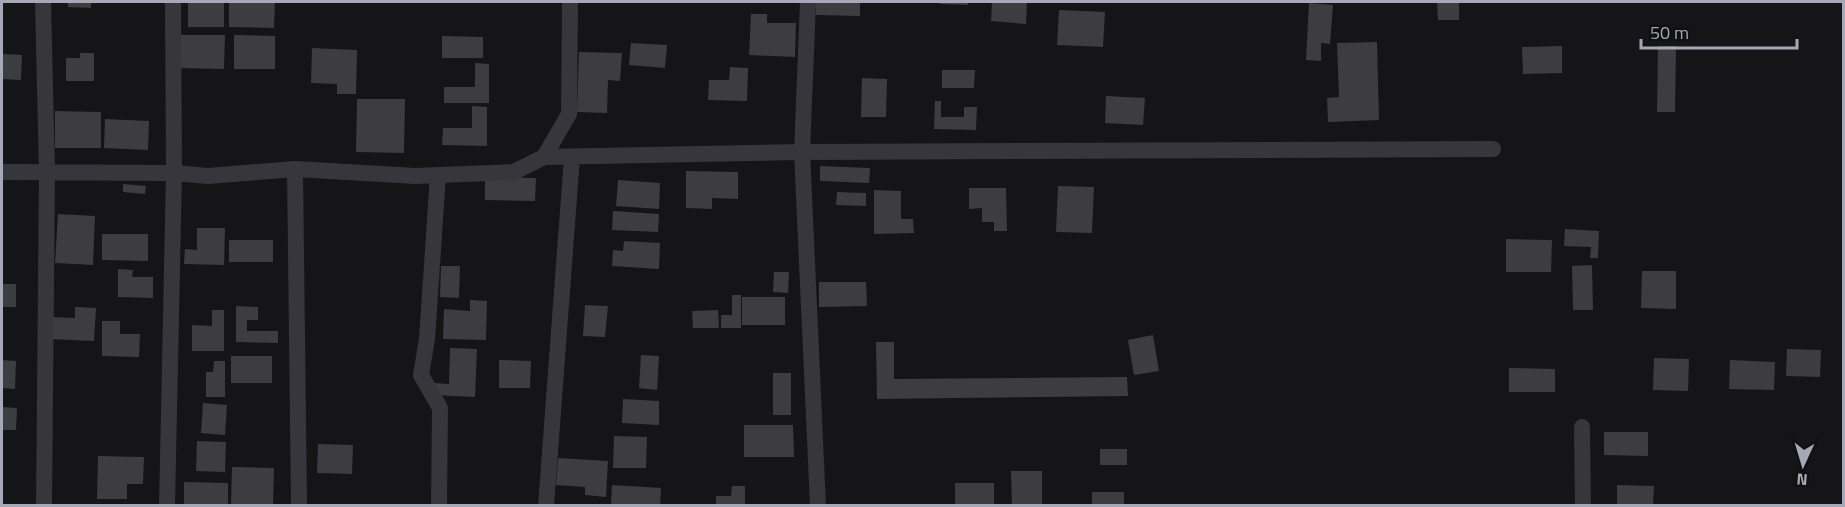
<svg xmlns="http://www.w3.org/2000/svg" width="1845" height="507" viewBox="0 0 1845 507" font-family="'Titillium Web',sans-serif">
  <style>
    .building { fill: #3d3c41 }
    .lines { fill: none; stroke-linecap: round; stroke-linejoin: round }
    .minor { stroke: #36363c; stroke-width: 16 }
  </style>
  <rect width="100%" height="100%" fill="#151517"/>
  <!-- building -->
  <path class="building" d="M68 2H91V8L68 7Z
    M188 2H224V27H188Z
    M229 2H275L274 28 229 27Z
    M816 2H860V16L816 15Z
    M941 2H968V5L940 4Z
    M992 2H1027L1026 24 991 21Z
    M1437 2H1459V20H1438Z
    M1309 3 1333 5 1330 44 1321 43V61L1306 60Z
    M1059 10 1105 12 1103 47 1057 45Z
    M751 14H767V23H796L795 57 749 55Z
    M180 35H225L224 69 179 68Z
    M234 35 275 36V69H234Z
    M442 36 483 37V58H442Z
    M1377 42 1379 120 1328 122 1327 98 1339 97 1337 43Z
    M631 43 667 45 665 68 629 65Z
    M1562 46V73L1523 74 1522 47Z
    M1658 46H1676L1675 112H1657Z
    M312 48 357 50 356 94H337V84L311 83Z
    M579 52 622 53 620 81 608 80 607 113 577 112Z
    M80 53H94V81H66V58H80Z
    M2 54 22 55 21 80 2 79Z
    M475 63 489 64V103H444V87H475Z
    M730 67 748 68 747 101 708 100 709 80H729Z
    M942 70H975L974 88H942Z
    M862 78 887 79 886 117H861Z
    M1106 96 1145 98 1143 125 1105 123Z
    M357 99H405L404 153 356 152Z
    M935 101H941V117H964V107H977L976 130 934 129Z
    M472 106 487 107V146L442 145 443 128H472Z
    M55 111 101 112V148H55Z
    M105 119 149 121 148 150 104 148Z
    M820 166 870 168 869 183 820 181Z
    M686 171 738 172V199L712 198V209L686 208Z
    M485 177 536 178 535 201 485 200Z
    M618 180 660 183 659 209 616 206Z
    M123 184 146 186 145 194 123 192Z
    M1058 186 1094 187 1092 233 1056 232Z
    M969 188H1006L1007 231H994V222H982V208L969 209Z
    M874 190 901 191V219H913L914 233 874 234Z
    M837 192 866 193V206L836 205Z
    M613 211 659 214 658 232 612 230Z
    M58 214 95 216 93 265 55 263Z
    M197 228H225L224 265 184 264 185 249 197 250Z
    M1565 229 1599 231 1598 258H1590L1591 247 1564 246Z
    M102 234H148V261L102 260Z
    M1506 239 1552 240 1551 272H1506Z
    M229 240H273V262H229Z
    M624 241 660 243 659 269 612 266 613 250 623 251Z
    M1592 265 1593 310H1573L1572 266Z
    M441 266H460L459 298 440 297Z
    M118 269 133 270 132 277H153V298L118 297Z
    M1642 271H1676V309L1641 308Z
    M774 272H789L788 293 773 292Z
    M819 282H866L867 306 819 307Z
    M2 284H16V307H2Z
    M732 295H741V328H721V315H732Z
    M742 297H785V325H742Z
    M470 300 487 301 486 340 443 339 444 309 470 311Z
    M585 305 608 306 605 337 583 336Z
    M236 306 258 307V320H247V331H278V343L236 342Z
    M75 307 96 308 94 341 49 339 50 317 75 318Z
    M212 310H224V351H192V325L212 326Z
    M718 310 719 328H693L692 311Z
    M102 321H120V334H140L139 357 102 356Z
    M1153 335 1159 371 1134 375 1128 340Z
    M876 342H894V379L1127 377 1128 396 877 399Z
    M450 348 477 349 475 397 433 395 434 383 449 384Z
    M1787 349 1821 350 1820 377 1786 376Z
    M641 355 659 356 657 390 639 388Z
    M231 356H272V383H231Z
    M1654 358 1689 359 1688 391 1653 390Z
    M2 360 16 361 15 389 2 388Z
    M499 360 531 361 530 388H499Z
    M1730 360 1775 362 1774 390 1729 389Z
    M214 361H225V397H206V372H213Z
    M1509 368 1555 369V392H1509Z
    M773 373H791V415H773Z
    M623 399 659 401V425L622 423Z
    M203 403 227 405 225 435 201 433Z
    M2 407 17 408 16 430H2Z
    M744 425H793L794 457H744Z
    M1604 432H1648V456L1604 455Z
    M614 436 647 437 646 468H613Z
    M197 441 226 442 225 472 196 471Z
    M318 444 353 445 352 474 317 473Z
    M1100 449H1127V465H1100Z
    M98 456 144 457 143 484H127V499H97Z
    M558 458 608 461 606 497 585 495V487L556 485Z
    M232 467 274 468 273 506 231 504Z
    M1011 471H1042V506H1012Z
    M184 482 228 483V506H184Z
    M955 483H994V506H955Z
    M612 485 661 488 660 506 611 504Z
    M1617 485 1654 486 1653 506H1617Z
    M732 486H745V506H716V496H731Z
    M1092 492H1124V506H1092Z"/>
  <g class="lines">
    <!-- minor -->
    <path class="minor" d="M43 2 47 172 44 506
      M808 2 802 152 818 506
      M544 157 802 152 1493 149
      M2 172 174 173 208 176 295 169
      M438 175 427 339 421 375 440 408 439 506
      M1582 427 1583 506
      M167 506 174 173 173 2
      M299 506 295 169 415 176 514 172 544 157 569 114 570 2
      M546 506 572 157"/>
  </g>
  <!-- border -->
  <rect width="1845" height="507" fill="none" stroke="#a7a8b7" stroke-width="6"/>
  <!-- north arrow -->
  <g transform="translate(1803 465) rotate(184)" stroke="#101012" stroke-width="4.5" paint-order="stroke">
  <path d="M0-4.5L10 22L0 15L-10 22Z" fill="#a7a8b7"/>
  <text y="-9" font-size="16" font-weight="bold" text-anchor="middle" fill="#a7a8b7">N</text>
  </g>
  <!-- scale -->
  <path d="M1641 39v9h156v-9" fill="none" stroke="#a7a8b7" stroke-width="3"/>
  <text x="1650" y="39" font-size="18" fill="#a7a8b7" stroke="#101012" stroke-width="4.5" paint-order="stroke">50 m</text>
</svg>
